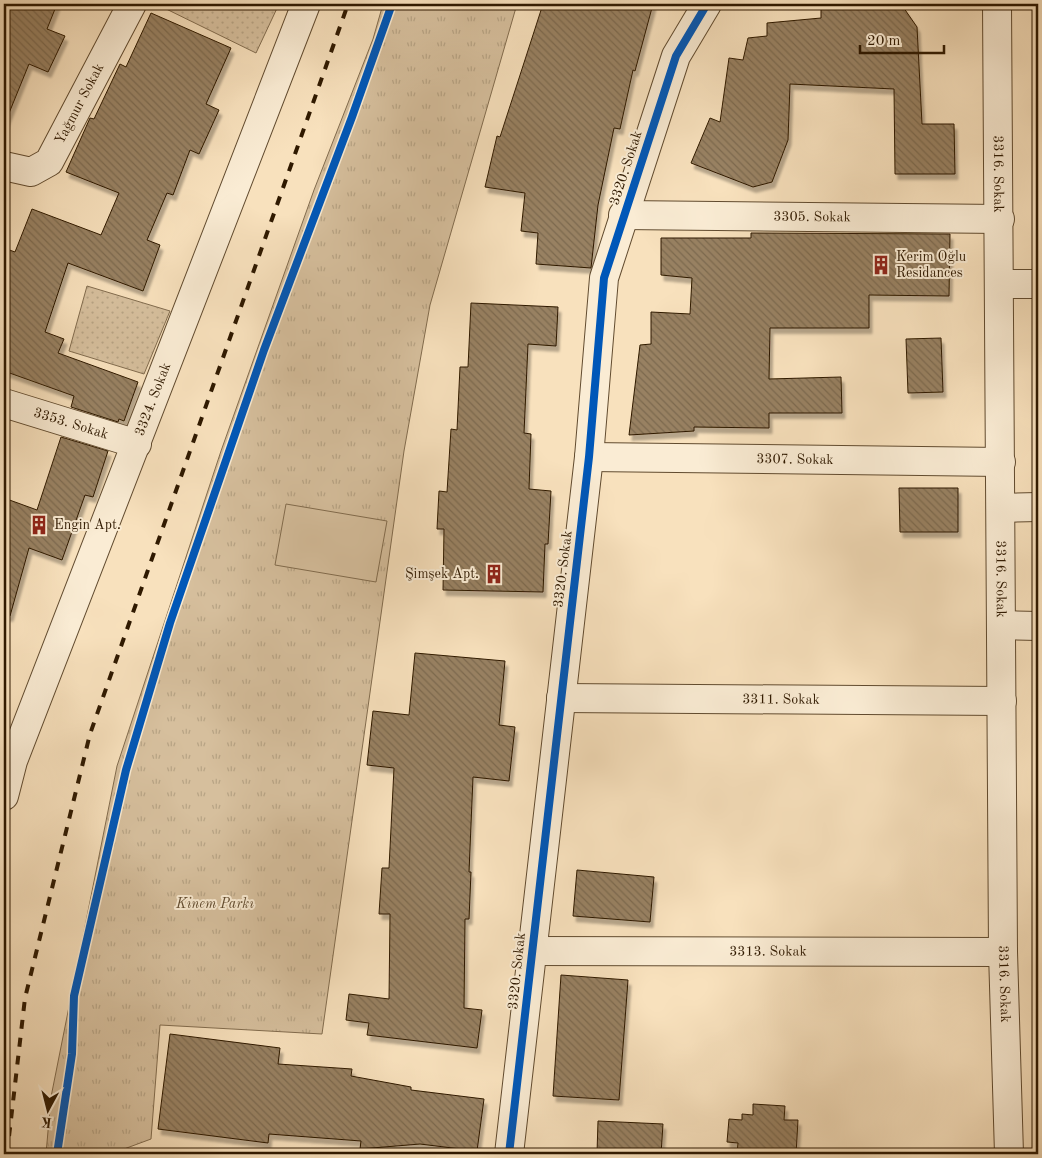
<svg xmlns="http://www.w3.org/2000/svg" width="1042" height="1158" viewBox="0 0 1042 1158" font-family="'Old Standard TT',serif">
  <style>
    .grass { fill: url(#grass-tufts); stroke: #826c4e }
    .garden { fill: url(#garden-dots); stroke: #826c4e }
    .pitch { fill: #d6bf9d; stroke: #826c4e }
    .building { fill: url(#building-back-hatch); stroke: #2f1900; filter: url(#shadow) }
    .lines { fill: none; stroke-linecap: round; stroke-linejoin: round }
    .minor-casing { stroke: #614b2f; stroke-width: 30 }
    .minor { stroke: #faecd4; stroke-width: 28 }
    .rail { stroke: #2f1900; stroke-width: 4; stroke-dasharray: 9 9; stroke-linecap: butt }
    .cycleway-casing { stroke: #faecd4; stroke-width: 11 }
    .cycleway { stroke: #0057b8; stroke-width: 8 }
    .labels { text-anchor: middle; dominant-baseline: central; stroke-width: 4; stroke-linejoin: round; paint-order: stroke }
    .street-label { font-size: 14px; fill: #2f1900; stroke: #faecd4 }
    .poi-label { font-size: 14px; fill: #2f1900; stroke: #faecd4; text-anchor: start }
    .park-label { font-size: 14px; font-style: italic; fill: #614b2f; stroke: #faecd4 }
  </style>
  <defs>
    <pattern id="grass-tufts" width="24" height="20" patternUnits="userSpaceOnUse" patternTransform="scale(1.25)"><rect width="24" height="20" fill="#d6bf9d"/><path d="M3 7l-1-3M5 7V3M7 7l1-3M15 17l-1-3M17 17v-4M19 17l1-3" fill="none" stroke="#b8a485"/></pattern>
    <pattern id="garden-dots" width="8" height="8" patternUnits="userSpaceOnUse" patternTransform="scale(1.25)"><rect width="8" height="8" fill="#d6bf9d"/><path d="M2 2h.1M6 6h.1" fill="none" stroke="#b8a485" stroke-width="1.8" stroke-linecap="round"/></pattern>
    <pattern id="building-back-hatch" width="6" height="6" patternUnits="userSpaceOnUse" patternTransform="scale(1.25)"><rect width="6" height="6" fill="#988162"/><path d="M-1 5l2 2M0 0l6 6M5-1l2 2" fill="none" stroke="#7c694e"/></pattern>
    <filter id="shadow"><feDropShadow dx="3" dy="5.5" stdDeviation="1" flood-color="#0004"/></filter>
  </defs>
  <rect width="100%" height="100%" fill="#f8e1bd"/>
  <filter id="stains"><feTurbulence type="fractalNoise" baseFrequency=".004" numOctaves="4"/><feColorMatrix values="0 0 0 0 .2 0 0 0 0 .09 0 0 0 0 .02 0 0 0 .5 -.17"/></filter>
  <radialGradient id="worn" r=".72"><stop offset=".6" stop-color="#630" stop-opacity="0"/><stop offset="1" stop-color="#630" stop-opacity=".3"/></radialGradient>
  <!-- grass -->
  <path class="grass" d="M383 4H517L430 305 404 451 322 1034 160 1025 151 1139 124 1149 123 1154H46L51 1097 117 766 221 451 314 190 373 39Z"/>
  <!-- garden -->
  <path class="garden" d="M156 4H279L256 53Z
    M87 286 170 311 144 374 69 351Z"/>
  <!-- pitch -->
  <path class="pitch" d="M286 504 387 521 376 582 275 565Z"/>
  <!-- building -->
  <path class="building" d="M8 4H57L47 29 65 36 48 72 29 64 5 123 4 17Z
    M543 4H653L635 71 633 70 620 129 614 128 598 205 591 268 536 264 538 233 521 231 525 193 485 187 497 136 500 137Z
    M821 4H901L917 27 922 124H954L955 174H895L894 89 790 84 788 140 772 182 753 187 691 163 710 118 720 122 729 58 743 60 748 38 767 36V23L821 18Z
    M151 13 231 48 206 104 219 110 199 154 190 150 173 195 167 193 147 240 160 245 143 291 68 263 45 332 64 339 58 353 138 382 124 421 119 419 118 422 71 407 74 396 4 371V248L15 252 32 209 101 235 119 193 66 172 90 118 94 119 120 64 126 67Z
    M751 233 950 234 949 296 869 295V328H770L769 379 841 377 842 413H769V428L694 427V431L629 435 640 345 651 344V312L690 314 692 278 661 275V238H751Z
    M471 303 558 307 556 346 528 344 524 433 531 434 529 489 551 491 548 544H545L543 592 443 590 444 529H437L439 491 447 492 451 429 457 430 460 367H468Z
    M941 338 943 392 908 393 906 339Z
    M61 437 108 451 93 497 85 495 62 560 29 548 10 616 4 615V498L37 510Z
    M899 488H958V532H900Z
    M415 653 505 661 499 725 515 727 509 781 473 777 469 872H471L469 919H465L464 1008 482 1010 477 1048 367 1035 369 1023 346 1020 349 994 389 999 390 914H379L382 868H389L394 768 367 765 373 711 409 715Z
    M577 870 654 877 650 922 573 916Z
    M561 975 628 980 619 1100 553 1096Z
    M170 1034 280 1048 278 1064 352 1069 351 1076 411 1087V1090L484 1099 477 1151 420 1144 360 1149 361 1141 269 1134 268 1143 158 1129Z
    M753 1104 785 1106 784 1120H798L796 1154H737L738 1143 727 1142 729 1119 742 1120V1114L753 1115Z
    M598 1121 663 1124 661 1154 597 1153Z"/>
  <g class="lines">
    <defs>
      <g id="minor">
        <path id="s1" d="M997 4 1003 952 1009 1154"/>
        <path id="s2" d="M4 166 31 172 49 162 132 4"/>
        <path id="s3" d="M623 215 1000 219"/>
        <path d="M1000 284H1038"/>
        <path id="s4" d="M4 403 137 444"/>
        <path id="s5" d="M589 457 1001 462"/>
        <path d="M1001 508 1038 507"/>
        <path d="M1002 625 1038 626"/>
        <path id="s6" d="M561 698 1002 701"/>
        <path id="s7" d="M4 796 13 761 306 4"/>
        <path id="s8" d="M532 951 1003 952"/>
        <path d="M509 1154 589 457 604 278 676 56 707 4"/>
      </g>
    </defs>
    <!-- minor casing -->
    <use href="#minor" class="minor-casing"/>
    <!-- minor -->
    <use href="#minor" class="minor"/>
    <!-- rail -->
    <path class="rail" d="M7 1154 25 998 90 734 348 4"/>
    <defs>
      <path id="cycleway" d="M57 1154 72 1054 74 996 126 770 170 623 264 350 352 117 392 4
        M509 1154 589 457 604 278 676 56 707 4"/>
    </defs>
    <!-- cycleway casing -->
    <use href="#cycleway" class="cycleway-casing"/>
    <!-- cycleway -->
    <use href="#cycleway" class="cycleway"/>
  </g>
  <!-- icons -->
  <defs>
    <symbol id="building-bare" viewBox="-9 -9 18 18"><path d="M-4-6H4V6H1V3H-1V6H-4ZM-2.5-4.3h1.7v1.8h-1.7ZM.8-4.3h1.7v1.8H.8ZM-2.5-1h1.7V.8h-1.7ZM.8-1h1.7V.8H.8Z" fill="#8f2418" stroke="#faecd4" stroke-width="2.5" paint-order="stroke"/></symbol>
  </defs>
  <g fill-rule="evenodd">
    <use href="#building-bare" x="867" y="251" width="28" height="28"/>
    <use href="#building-bare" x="25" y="511" width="28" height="28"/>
    <use href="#building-bare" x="480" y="560" width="28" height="28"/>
  </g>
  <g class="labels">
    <!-- street labels -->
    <g class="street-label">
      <text stroke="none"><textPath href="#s2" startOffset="114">Yağmur Sokak</textPath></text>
      <text transform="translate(626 168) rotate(-72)">3320. Sokak</text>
      <text stroke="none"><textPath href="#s1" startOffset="170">3316. Sokak</textPath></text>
      <text stroke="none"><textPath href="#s3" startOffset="189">3305. Sokak</textPath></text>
      <text stroke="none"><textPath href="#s7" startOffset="424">3324. Sokak</textPath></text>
      <text stroke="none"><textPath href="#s4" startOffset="70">3353. Sokak</textPath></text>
      <text stroke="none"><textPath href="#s5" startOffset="206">3307. Sokak</textPath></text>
      <text transform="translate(563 569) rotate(-83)">3320. Sokak</text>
      <text stroke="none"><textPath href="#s1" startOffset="575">3316. Sokak</textPath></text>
      <text stroke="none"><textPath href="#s6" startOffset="220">3311. Sokak</textPath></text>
      <text stroke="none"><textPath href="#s8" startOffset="236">3313. Sokak</textPath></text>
      <text transform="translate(517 971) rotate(-84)">3320. Sokak</text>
      <text stroke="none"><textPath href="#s1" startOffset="980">3316. Sokak</textPath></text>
    </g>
    <!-- poi labels -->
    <g class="poi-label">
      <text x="896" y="257">Kerim Oğlu<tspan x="896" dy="16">Residances</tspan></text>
      <text x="54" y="525">Engin Apt.</text>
      <text x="479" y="574" text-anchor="end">Şimşek Apt.</text>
    </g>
    <!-- park labels -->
    <g class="park-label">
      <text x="215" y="904">Kinem Parkı</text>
    </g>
  </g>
  <!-- margin -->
  <rect width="1042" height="1158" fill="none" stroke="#f8e1bd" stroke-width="20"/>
  <rect x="5" y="5" width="1032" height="1148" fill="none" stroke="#2f1900" stroke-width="2.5"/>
  <rect x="10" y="10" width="1022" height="1138" fill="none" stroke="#2f1900"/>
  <!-- north arrow -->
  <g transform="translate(48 1110) rotate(187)" stroke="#faecd4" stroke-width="4" paint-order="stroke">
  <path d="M0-4L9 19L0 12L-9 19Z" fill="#2f1900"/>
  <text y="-8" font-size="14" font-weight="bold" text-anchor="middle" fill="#2f1900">K</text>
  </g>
  <!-- scale -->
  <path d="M860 45v8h84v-8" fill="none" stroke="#2f1900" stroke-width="2.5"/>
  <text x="867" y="45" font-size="15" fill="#2f1900" stroke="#faecd4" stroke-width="4" paint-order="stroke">20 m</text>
  <rect width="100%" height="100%" filter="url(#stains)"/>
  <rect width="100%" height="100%" fill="url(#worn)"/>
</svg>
